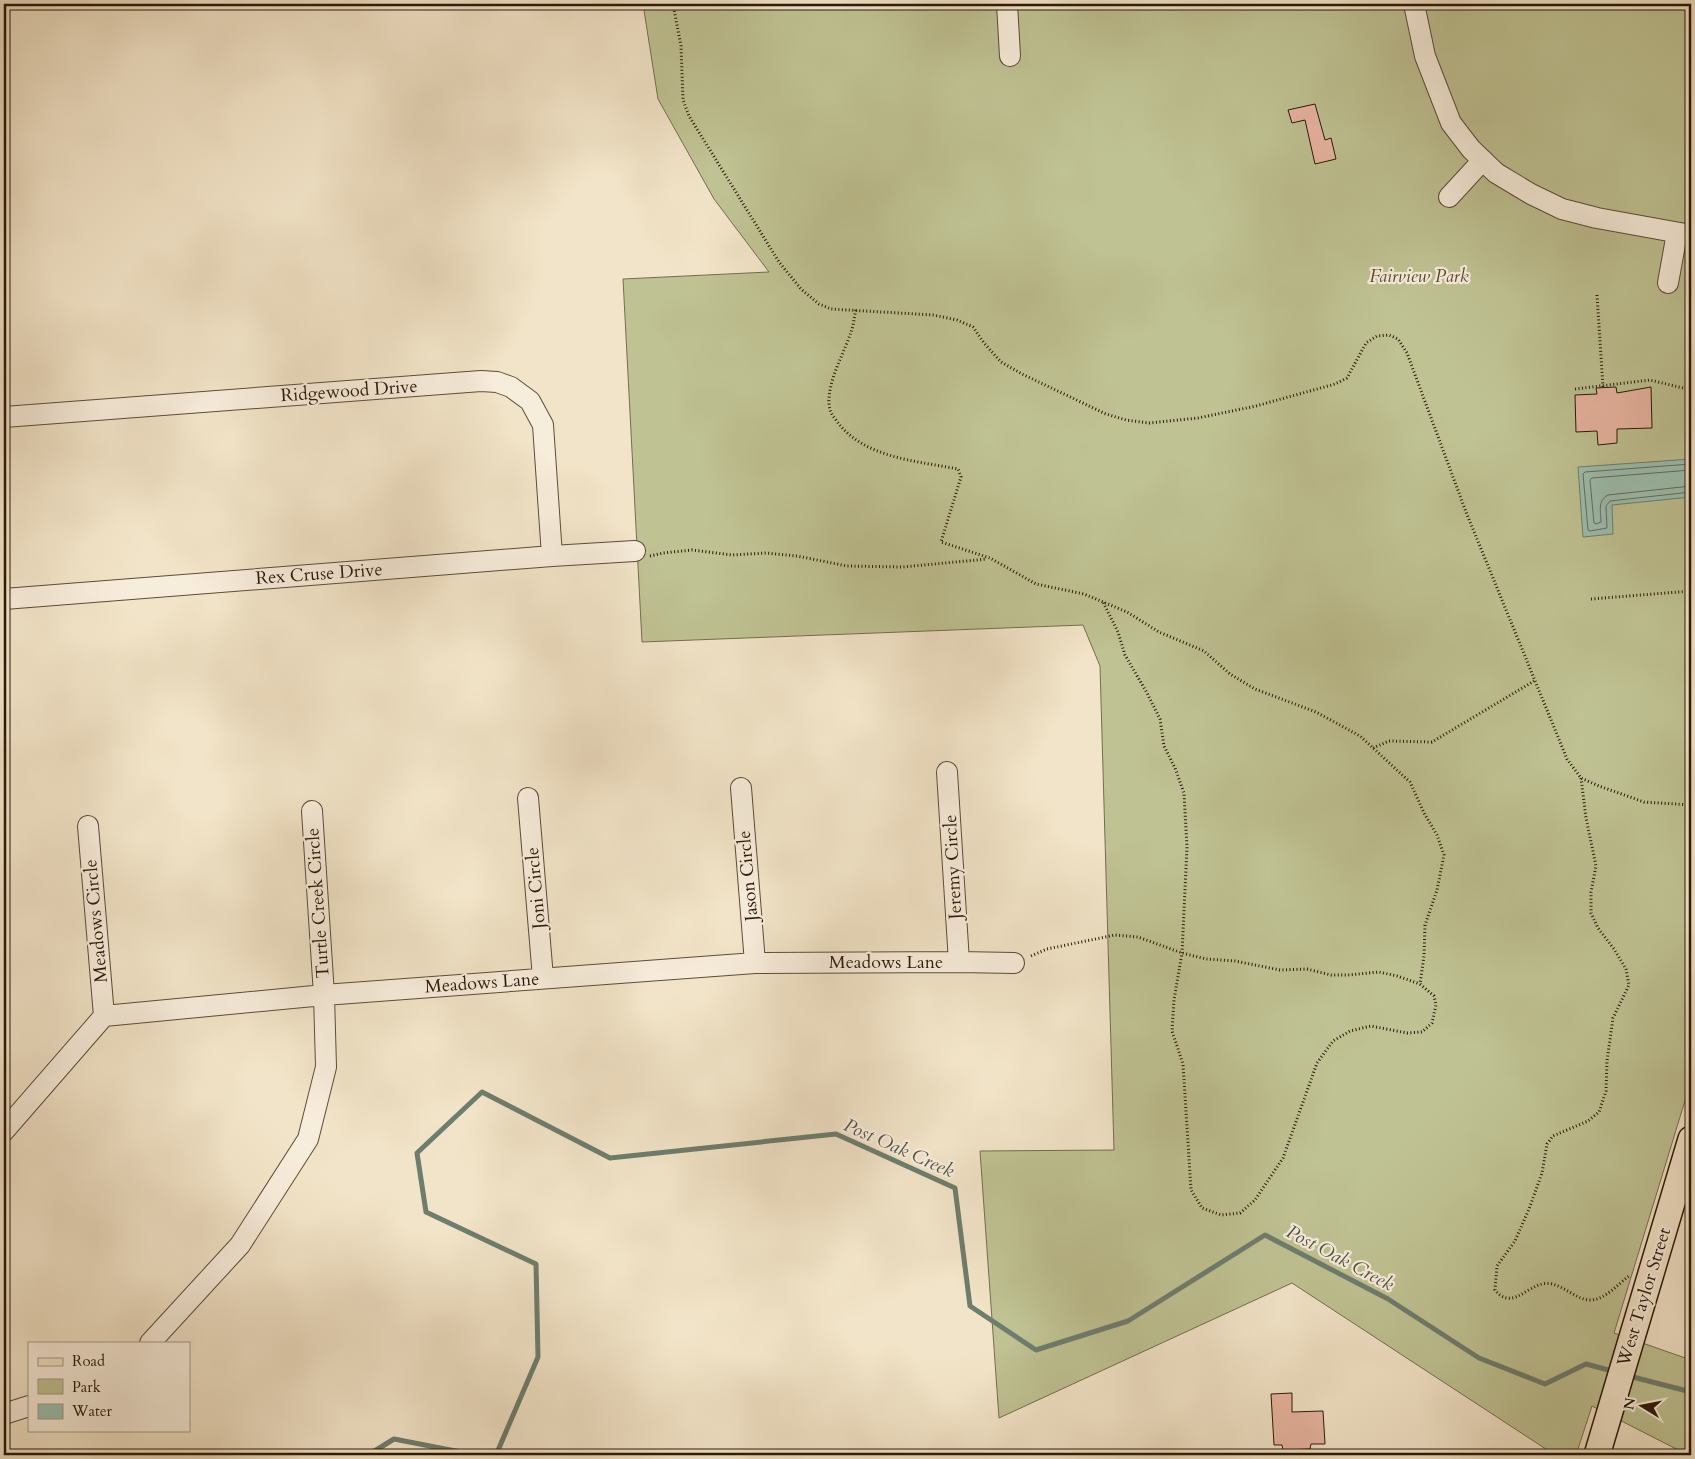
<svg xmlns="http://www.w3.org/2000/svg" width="1695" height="1459" viewBox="0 0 1695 1459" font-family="Cardo,serif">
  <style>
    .green { fill: #bfc293; stroke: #746e4e }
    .water { fill: #9cbfb0; stroke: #6e7d6d }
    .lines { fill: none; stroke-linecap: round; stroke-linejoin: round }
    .shore { stroke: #636c5c; stroke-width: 1 }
    .stream { stroke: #6e7d6d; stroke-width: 5 }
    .building { fill: #e8b5a1; stroke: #2a1908 }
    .minor-casing { stroke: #5c4c38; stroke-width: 22 }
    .major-casing { stroke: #2a1908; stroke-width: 28 }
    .path { stroke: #2a1908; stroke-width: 3; stroke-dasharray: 1 2.5; stroke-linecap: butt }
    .minor { stroke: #f7eddb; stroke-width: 20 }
    .major { stroke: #f2e4c8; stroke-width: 25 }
    .labels { text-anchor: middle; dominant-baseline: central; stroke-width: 4.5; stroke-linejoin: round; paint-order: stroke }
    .park-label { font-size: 18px; font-style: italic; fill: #574c32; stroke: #f7eddb }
    .street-label { font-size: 18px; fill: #2a1908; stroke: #f7eddb }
    .water-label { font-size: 19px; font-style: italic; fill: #525343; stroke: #f7eddb }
  </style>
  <rect width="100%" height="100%" fill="#f2e4c8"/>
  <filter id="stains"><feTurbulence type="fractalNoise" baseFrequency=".004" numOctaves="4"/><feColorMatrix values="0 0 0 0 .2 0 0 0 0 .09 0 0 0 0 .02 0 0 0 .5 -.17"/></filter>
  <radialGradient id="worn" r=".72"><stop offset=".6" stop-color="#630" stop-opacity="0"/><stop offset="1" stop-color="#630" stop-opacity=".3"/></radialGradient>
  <!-- green -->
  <path class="green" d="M643 4H1691V1081L1614 1333 1691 1360V1455H1688L1592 1406 1576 1455H1555L1292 1283 999 1418 980 1151 1114 1150 1100 666 1083 625 642 642 623 279 769 272 714 199 658 99Z"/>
  <!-- water -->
  <path class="water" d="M1691 459V497L1612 505 1613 534 1583 537 1578 467Z"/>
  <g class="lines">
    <!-- shore -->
    <path class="shore" d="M1691 464 1585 472 1583 474 1588 530 1590 531 1607 528 1606 506 1610 501 1691 492
      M1691 470 1592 478 1590 480 1594 523 1596 524 1601 522C1601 512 1597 501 1608 495L1691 486"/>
    <!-- stream -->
    <path class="stream" d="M1629 1376 1691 1392
      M368 1455 394 1439 476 1455
      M496 1455 538 1357 536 1264 426 1212 417 1153 482 1092 610 1158 836 1134 955 1188 970 1306 1036 1350 1128 1321 1265 1235 1388 1299 1479 1358 1545 1384 1586 1364 1616 1372"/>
  </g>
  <!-- building -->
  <path class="building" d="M1315 104 1325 140 1331 138 1336 159 1315 164 1305 120 1292 123 1288 110Z
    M1616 387 1617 393 1651 387 1652 428 1617 429V443L1598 445 1597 431 1576 432 1575 395 1597 394 1596 388Z
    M1292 1393V1412L1323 1411 1325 1444H1311L1310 1449 1283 1450 1282 1445H1274L1271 1394Z"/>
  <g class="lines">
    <defs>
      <path id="minor" d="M1007 4 1010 56
        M1414 4 1425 56 1451 123 1471 149 1496 173 1531 194 1562 209 1597 218 1691 235
        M1449 197 1483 160
        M1668 283 1677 233
        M4 417 481 381 497 382 511 387 530 401 543 425 552 556
        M4 599 552 556 635 551
        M947 772 959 962
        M741 788 755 963
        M528 798 543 978
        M88 826 104 1016
        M4 1131 104 1016 324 995 755 963 959 962 1014 963
        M150 1343 240 1245 308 1139 326 1067 324 995 312 811
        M4 1414 29 1406"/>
      <path id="major" d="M1597 1455 1691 1139"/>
    </defs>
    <!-- minor casing -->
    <use href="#minor" class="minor-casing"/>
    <!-- major casing -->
    <use href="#major" class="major-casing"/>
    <!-- path -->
    <path class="path" d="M673 4 681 46 683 100 689 116 779 262 801 289 819 304 831 309 933 315 957 320 973 327 984 343 1001 362 1022 374 1106 414 1126 420 1149 423 1198 418 1256 406 1335 384 1347 378 1366 343 1377 336 1389 335 1398 339 1407 353 1466 512 1567 759 1581 778 1599 786 1644 802 1691 805
      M1597 295 1603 387
      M856 310C854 317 854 323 852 329 845 352 828 379 829 403 829 410 832 415 836 420 862 458 917 461 958 469L961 477 941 542 990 558 1036 584 1084 594 1127 612 1159 632 1204 651 1230 674 1255 689 1316 712 1360 736 1410 782 1424 813 1437 835 1444 855 1437 890 1425 925 1424 956 1420 984 1434 996 1436 1005 1432 1023 1422 1032 1407 1033 1371 1026 1350 1031 1333 1041 1317 1063 1283 1158 1255 1200 1240 1213 1221 1215 1202 1208 1191 1190 1183 1064 1172 1031 1174 1000 1182 953 1187 847 1184 793 1175 768 1164 746 1160 719 1147 693 1125 655 1118 632 1103 602
      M1575 389 1650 380 1691 390
      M650 556 663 553 692 550 732 555 766 553 797 556 847 566 903 567 987 559
      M1591 599 1691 591
      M1373 748 1389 741 1432 742 1534 681
      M1581 778 1586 818 1596 866 1591 892V913L1598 928 1614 949 1626 969 1629 985 1613 1018 1607 1061 1606 1091 1599 1112 1588 1121 1553 1136 1547 1144 1542 1173 1529 1209 1515 1241 1497 1266 1495 1290C1511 1310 1525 1288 1542 1284 1559 1280 1574 1299 1589 1300 1604 1301 1618 1284 1629 1276
      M1031 956 1047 949 1115 935 1138 937 1182 953 1206 959 1235 961 1280 970 1307 969 1331 975H1348L1379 972 1397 976 1420 984"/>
    <!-- minor -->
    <use href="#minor" class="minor"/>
    <!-- major -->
    <use href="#major" class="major"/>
  </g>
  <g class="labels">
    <!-- park labels -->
    <g class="park-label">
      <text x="1419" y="276">Fairview Park</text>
    </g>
    <!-- street labels -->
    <g class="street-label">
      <text transform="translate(349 391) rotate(-4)">Ridgewood Drive</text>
      <text transform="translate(319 574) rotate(-4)">Rex Cruse Drive</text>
      <text transform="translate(953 867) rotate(-93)">Jeremy Circle</text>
      <text transform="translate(748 876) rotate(-95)">Jason Circle</text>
      <text transform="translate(536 888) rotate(-95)">Joni Circle</text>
      <text transform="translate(318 903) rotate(-94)">Turtle Creek Circle</text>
      <text transform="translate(96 921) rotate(-95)">Meadows Circle</text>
      <text x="886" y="962">Meadows Lane</text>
      <text transform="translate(482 983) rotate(-4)">Meadows Lane</text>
      <text transform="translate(1644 1297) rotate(-73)">West Taylor Street</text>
    </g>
    <!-- water labels -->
    <g class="water-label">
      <text transform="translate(899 1148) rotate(24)">Post Oak Creek</text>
      <text transform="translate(1340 1258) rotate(28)">Post Oak Creek</text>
    </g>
  </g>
  <!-- margin -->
  <rect width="1695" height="1459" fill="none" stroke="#f2e4c8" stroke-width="20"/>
  <rect x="5" y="5" width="1685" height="1449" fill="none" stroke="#2a1908" stroke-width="2.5"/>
  <rect x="10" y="10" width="1675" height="1439" fill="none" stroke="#2a1908"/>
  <!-- legend -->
  <rect x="28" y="1342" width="162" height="90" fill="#f7eddb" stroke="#a59887"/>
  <rect x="38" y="1358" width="25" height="8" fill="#f2e4c8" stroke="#a59887"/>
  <text x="72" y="1366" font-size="15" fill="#2a1908">Road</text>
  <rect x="38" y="1379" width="25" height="15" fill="#bfc293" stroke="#a59887"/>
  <text x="72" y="1392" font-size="15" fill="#2a1908">Park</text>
  <rect x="38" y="1404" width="25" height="15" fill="#9cbfb0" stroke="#a59887"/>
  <text x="72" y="1416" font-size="15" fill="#2a1908">Water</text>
  <!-- north arrow -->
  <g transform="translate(1642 1406) rotate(280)" stroke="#f7eddb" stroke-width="4" paint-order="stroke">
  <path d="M0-4L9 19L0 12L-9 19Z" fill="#2a1908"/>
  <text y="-8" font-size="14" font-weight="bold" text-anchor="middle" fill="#2a1908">N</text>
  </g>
  <rect width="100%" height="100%" filter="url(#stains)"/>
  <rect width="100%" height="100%" fill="url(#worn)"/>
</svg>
